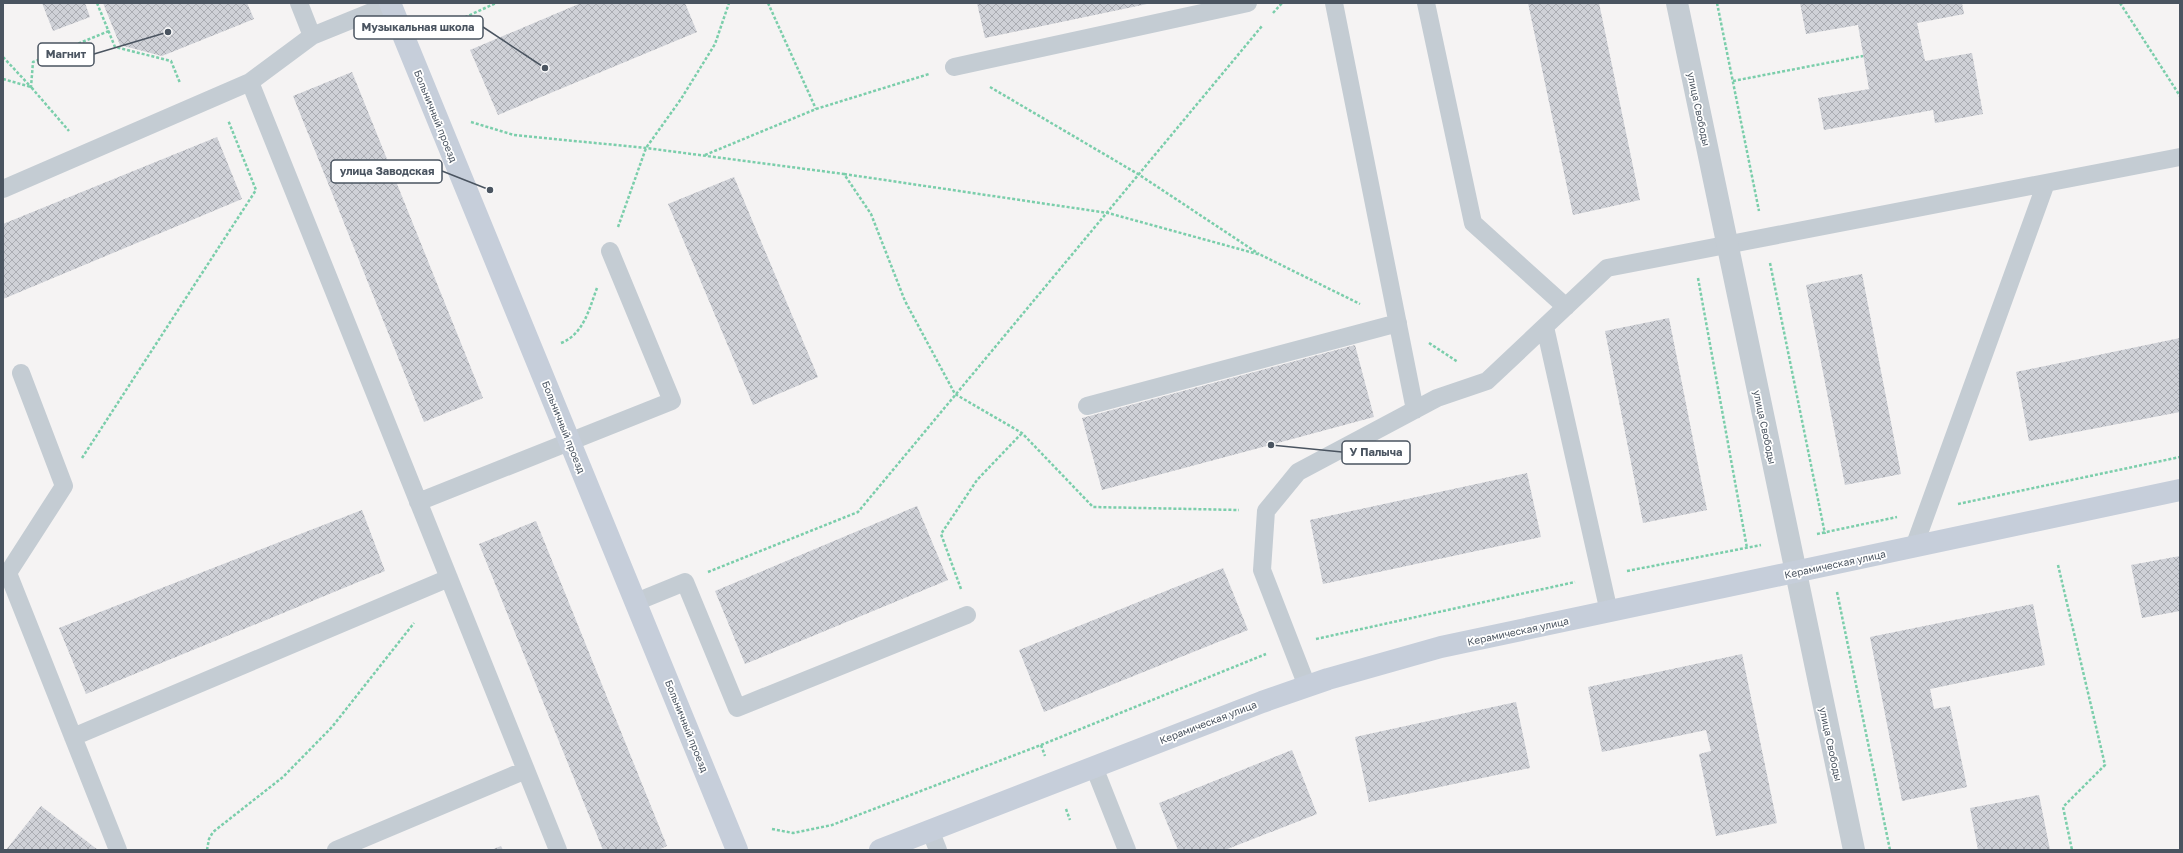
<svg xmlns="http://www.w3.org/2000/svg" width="2183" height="853" viewBox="0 0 2183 853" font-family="'Golos Text',sans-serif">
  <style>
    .building { fill: url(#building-cross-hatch) }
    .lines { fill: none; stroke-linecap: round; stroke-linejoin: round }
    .path { stroke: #7bceab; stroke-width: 2.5; stroke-dasharray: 3 2; stroke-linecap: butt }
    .lane { stroke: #c4ccd3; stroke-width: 18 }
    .street { stroke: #c4ccd3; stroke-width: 22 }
    .secondary { stroke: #c6ceda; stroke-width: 22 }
    .labels { text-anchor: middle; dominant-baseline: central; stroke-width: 3.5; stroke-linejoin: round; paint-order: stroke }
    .street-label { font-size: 10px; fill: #4a5460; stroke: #fff }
    .leader { fill: none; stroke: #4a5460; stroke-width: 1.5 }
    .callout-dot { fill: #4a5460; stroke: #fff; stroke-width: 1.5 }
    .callout { fill: #fff; stroke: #4a5460; stroke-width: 1.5 }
    .callout-label { font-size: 11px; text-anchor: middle; font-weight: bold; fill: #4a5460 }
  </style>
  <defs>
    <pattern id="building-cross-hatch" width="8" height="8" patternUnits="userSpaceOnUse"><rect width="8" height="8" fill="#cfd1d7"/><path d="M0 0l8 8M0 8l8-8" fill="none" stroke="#aaacb2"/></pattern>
  </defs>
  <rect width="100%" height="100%" fill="#f5f3f3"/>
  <!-- building -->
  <path class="building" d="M42 3H85L90 17 53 31Z
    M103 3H247L254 19 162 56 120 45Z
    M581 3H685L697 32 498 115 470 50Z
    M977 3H1147V4L985 38Z
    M1528 3H1599L1640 200 1573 215Z
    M1800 3H1962L1964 14 1917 23 1925 61 1972 53 1983 114 1935 123 1933 110 1824 130 1818 98 1869 89 1858 25 1806 34Z
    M352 72 483 398 424 422 293 96Z
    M217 137 242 199 3 299V224Z
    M734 177 818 377 753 405 668 204Z
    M1862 274 1901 474 1845 485 1806 285Z
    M1669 318 1707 510 1643 523 1605 331Z
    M2180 338V412L2029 441 2016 372Z
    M1355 345 1374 417 1102 490 1082 418Z
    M1527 473 1541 537 1323 584 1310 520Z
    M917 506 948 580 745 664 715 591Z
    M362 510 385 571 86 694 59 628Z
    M536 521 667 846 658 850H603L479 544Z
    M2180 556V611L2142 618 2131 565Z
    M1223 568 1248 630 1044 712 1019 650Z
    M2033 604 2045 665 1930 689 1934 709 1950 706 1967 787 1902 801 1870 637Z
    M1742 654 1777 823 1716 836 1699 754 1711 751 1706 730 1602 752 1588 687Z
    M1516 702 1530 768 1369 802 1355 737Z
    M1292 750 1317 814 1225 850H1178L1159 803Z
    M2039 795 2050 850H1978L1970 808Z
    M41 806 98 850H6Z
    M501 846 503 850H491Z"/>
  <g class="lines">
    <!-- path -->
    <path class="path" d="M97 3 115 47 171 61 180 83
      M768 3 816 109
      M1717 3 1759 211
      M2120 3 2180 96
      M1273 13 1282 3
      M433 32 496 3
      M3 57 31 87 33 62 109 31
      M3 79 31 87 69 131
      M1733 81 1863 56
      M990 87 1138 174 1259 254
      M471 122 514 135 646 148 844 174 871 214 905 301 955 394 1022 433 1093 507 1239 510
      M705 155 816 109 929 74
      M844 174 1108 213 1261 255 1360 304
      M618 227 646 148 681 99 715 44 729 3
      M1770 263 1825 534
      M1698 278 1747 548
      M561 343C584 334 589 309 597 288
      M1429 343 1458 362
      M82 458 256 190 228 120
      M1958 504 2180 457
      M1817 534 1897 517
      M2058 565 2105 765 2063 807 2072 850
      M1627 571 1761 545
      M708 572 858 512 1262 26
      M961 589 941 534 977 480 1022 433
      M1837 592 1890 850
      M1316 639 1575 582
      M1041 745 1045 756
      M1066 809 1070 820
      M772 829 793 833 832 825 1041 745 1266 654
      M207 850 209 839 213 832 283 777 332 727 414 623"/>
    <!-- lane -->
    <path class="lane" d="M299 3 312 36
      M1334 3 1415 410
      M1426 3 1473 223 1566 307
      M954 67 1248 3
      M250 82 558 850
      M3 189 250 82 312 36 391 4
      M1545 327 1609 612
      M21 373 64 486 8 573 118 850
      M1087 406 1398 323
      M418 502 672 401 610 251
      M1914 547 2046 183
      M636 602 685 582 737 708 967 615
      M1307 686 1262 570 1266 511 1298 472 1437 398 1487 381 1607 268 2180 157
      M73 737 449 578
      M1094 767 1127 850
      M930 830 938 850
      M336 850 526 770"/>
    <!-- street -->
    <path class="street" d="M1677 3 1854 850"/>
    <!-- secondary -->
    <path class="secondary" d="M390 3 737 850
      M880 850 1262 702 1328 679 1441 647 2180 490"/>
  </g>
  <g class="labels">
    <!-- street labels -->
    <g class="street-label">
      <text transform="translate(1699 109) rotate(78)">улица Свободы</text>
      <text transform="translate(436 116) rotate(68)">Больничный проезд</text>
      <text transform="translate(564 427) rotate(68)">Больничный проезд</text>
      <text transform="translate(1765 427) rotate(78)">улица Свободы</text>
      <text transform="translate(1835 564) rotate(-12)">Керамическая улица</text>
      <text transform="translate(1518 631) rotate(-12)">Керамическая улица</text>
      <text transform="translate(1208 722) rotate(-21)">Керамическая улица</text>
      <text transform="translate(687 726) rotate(68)">Больничный проезд</text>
      <text transform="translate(1831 744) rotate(78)">улица Свободы</text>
    </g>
  </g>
  <!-- callouts -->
  <path class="leader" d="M545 68L483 27M168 32L94 54M490 190L442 171M1271 445L1342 452"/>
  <g class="callout-dot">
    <circle cx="545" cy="68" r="4"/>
    <circle cx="168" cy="32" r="4"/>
    <circle cx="490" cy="190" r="4"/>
    <circle cx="1271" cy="445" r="4"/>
  </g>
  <g class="callout">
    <rect x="354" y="16" width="129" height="23" rx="4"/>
    <rect x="38" y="43" width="56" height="23" rx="4"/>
    <rect x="331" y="160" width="111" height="23" rx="4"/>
    <rect x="1342" y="441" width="68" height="23" rx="4"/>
  </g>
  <g class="callout-label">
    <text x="418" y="31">Музыкальная школа</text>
    <text x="66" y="58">Магнит</text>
    <text x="387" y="175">улица Заводская</text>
    <text x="1376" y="456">У Палыча</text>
  </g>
  <!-- border -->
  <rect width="2183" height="853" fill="none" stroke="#4a5460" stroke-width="8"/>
</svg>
